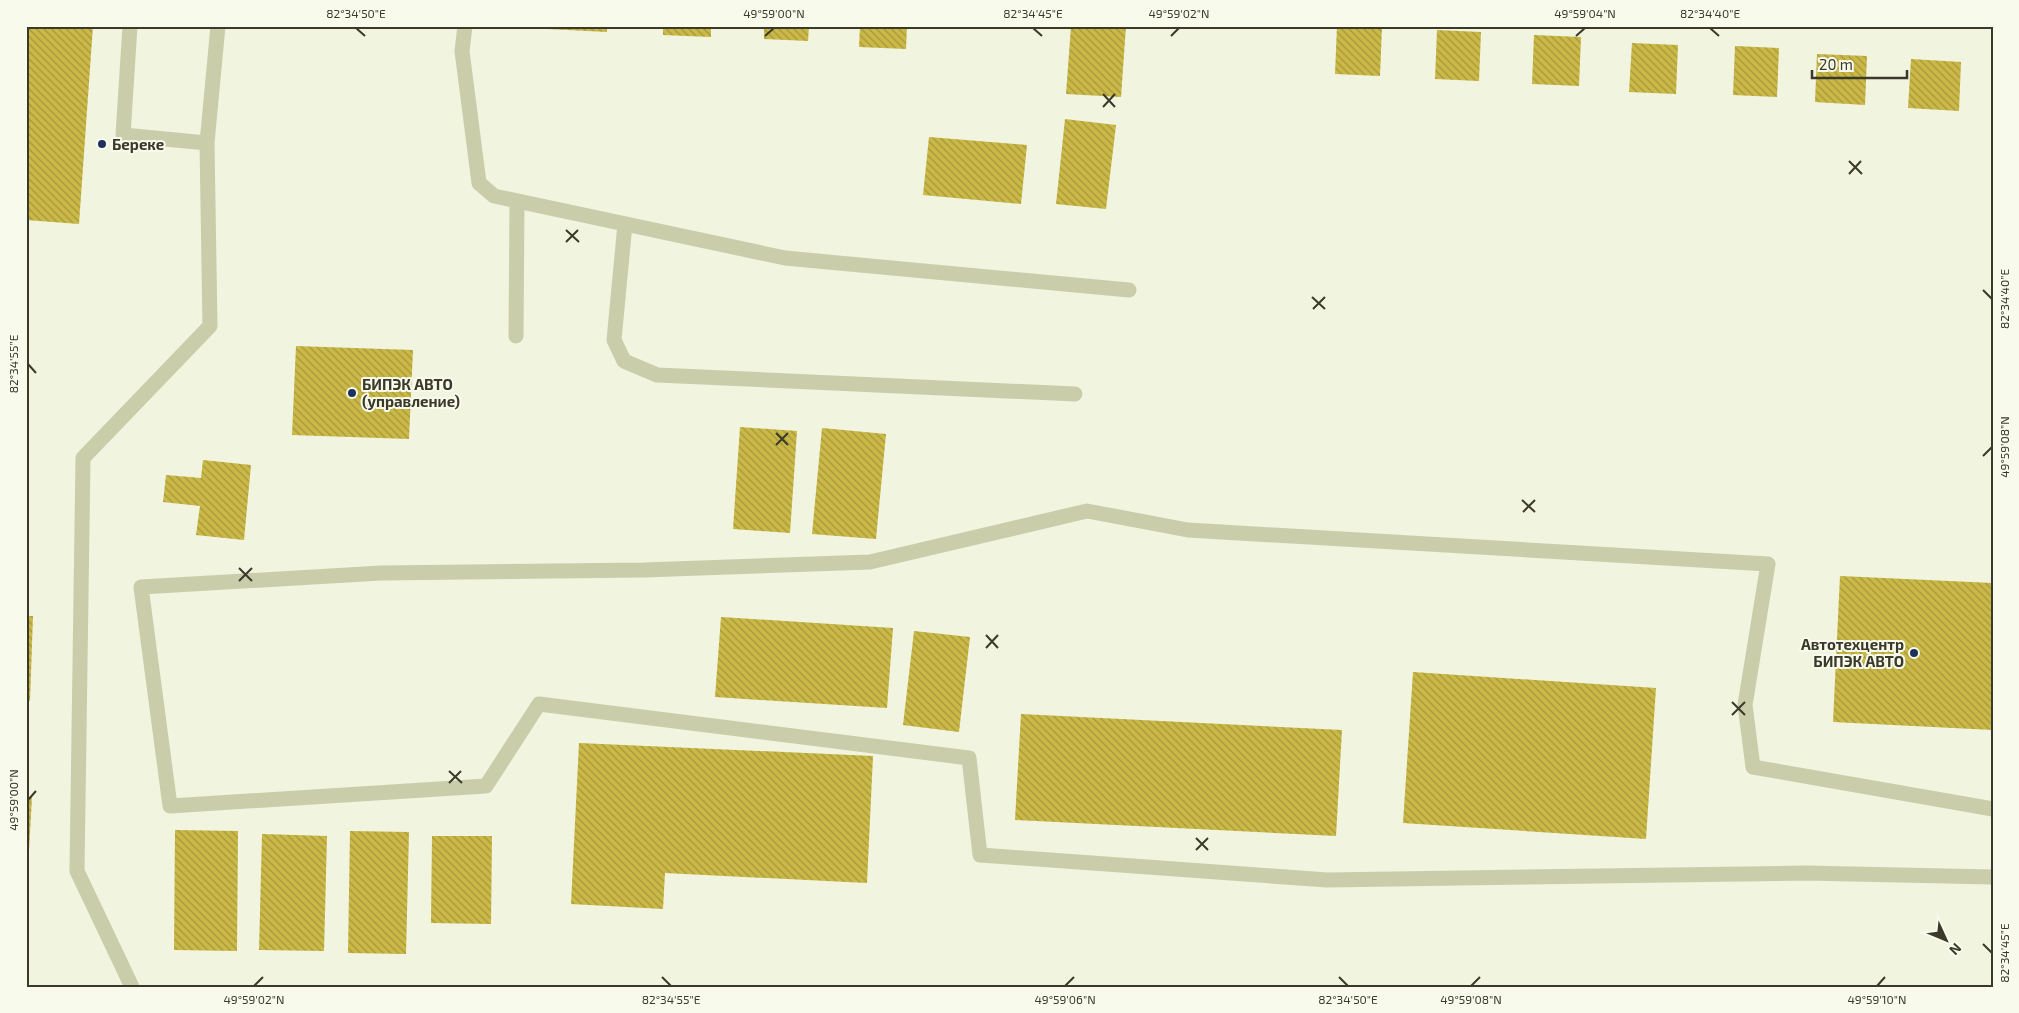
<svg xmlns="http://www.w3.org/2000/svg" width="2019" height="1013" viewBox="0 0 2019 1013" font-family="'Exo 2',sans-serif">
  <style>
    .building { fill: url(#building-back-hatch) }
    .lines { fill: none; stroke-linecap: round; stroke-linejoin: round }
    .minor { stroke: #cacdaa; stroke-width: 15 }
    .ticks { fill: none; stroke: #3a392a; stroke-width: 2 }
    .poi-dot { fill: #1d315d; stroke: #f8fbec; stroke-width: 2 }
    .labels { text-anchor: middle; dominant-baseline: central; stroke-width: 4; stroke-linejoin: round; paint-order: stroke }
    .poi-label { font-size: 15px; font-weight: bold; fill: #3a392a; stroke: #f8fbec; text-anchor: start }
    .neatline { fill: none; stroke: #3a392a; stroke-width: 2 }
    .ticks-label { font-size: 12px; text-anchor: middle; fill: #3a392a }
  </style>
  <defs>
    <pattern id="building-back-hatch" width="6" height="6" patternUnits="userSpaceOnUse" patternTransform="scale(1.25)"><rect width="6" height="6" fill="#cab847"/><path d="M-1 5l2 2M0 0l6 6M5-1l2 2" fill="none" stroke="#a5973b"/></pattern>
  </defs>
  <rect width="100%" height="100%" fill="#f1f4df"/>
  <!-- building -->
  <path class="building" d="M26 26H93L79 224 26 220Z
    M547 26H607V32L547 29Z
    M663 26H711V37L663 35Z
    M764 26H809L808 41 764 39Z
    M860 26H907L906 49 859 47Z
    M1071 26H1126L1121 97 1066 94Z
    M1337 26 1382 27 1380 76 1335 74Z
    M1437 30 1481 32 1479 81 1435 79Z
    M1534 35 1581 37 1579 86 1532 84Z
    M1632 43 1678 45 1676 94 1629 92Z
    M1735 46 1779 48 1777 97 1733 95Z
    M1817 54 1867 56 1865 105 1815 102Z
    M1911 59 1961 62 1959 111 1908 108Z
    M1065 119 1116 125 1106 209 1056 204Z
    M929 137 1027 145 1021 204 923 195Z
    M296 346 413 350 409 439 292 435Z
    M740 427 797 431 790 533 733 529Z
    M822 428 886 434 876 539 812 534Z
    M203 460 251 465 244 540 196 535 200 506 163 502 166 475 201 478Z
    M1840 576 1993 583V730L1833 722Z
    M26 616H33L30 701H26Z
    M721 617 893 628 887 708 715 697Z
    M914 631 970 637 959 732 903 725Z
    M1413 672 1656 688 1646 839 1403 823Z
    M1021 714 1342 730 1336 836 1015 820Z
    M579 743 873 756 867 883 665 873 663 909 571 904Z
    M26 797H32L28 869H26Z
    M175 830 238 831 237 951 174 950Z
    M350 831 409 832 406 954 348 953Z
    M262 834 327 836 324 951 259 950Z
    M432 836H492L491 924 431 923Z"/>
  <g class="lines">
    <!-- minor -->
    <path class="minor" d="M130 26 123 135 207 143
      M465 26 462 51 479 183 494 196 785 258 1129 290
      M625 224 614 340 624 361 657 375 1075 394
      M516 336 517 201
      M1993 809 1753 767 1745 705 1768 564 1188 530 1087 511 870 562 644 570 381 573 141 587 170 806 486 786 539 704 969 758 980 855 1327 880 1806 873 1993 877
      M132 987 77 871 83 458 210 326 207 143 218 26"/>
  </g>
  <!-- ticks -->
  <path class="ticks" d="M356 28 365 36M1033 28 1042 36M1710 28 1719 36M765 36 774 28M1171 36 1179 28M1576 36 1585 28M1103 94 1115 107M1103 107 1115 94M1849 161 1862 174M1849 174 1861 161M566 230 579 242M566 242 578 230M1983 290 1992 299M1312 297 1325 309M1313 309 1325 297M28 364 36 373M776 433 788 445M776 445 788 433M1983 456 1992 447M1522 500 1535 512M1523 512 1535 500M239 568 252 581M239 581 252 568M986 635 998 648M986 648 998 635M1732 702 1745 715M1732 715 1745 702M449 771 462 783M449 783 461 771M28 800 36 791M1196 838 1208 850M1196 850 1208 838M1983 944 1992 953M662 977 671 986M1339 977 1348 986M254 986 263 977M1065 986 1074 977M1471 986 1480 977M1877 986 1885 977"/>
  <!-- markers -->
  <g class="poi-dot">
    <circle cx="102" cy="144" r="5"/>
    <circle cx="352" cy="393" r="5"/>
    <circle cx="1914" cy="653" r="5"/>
  </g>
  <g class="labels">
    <!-- poi labels -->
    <g class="poi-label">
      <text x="112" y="144">Береке</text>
      <text x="362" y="384">БИПЭК АВТО<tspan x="362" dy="17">(управление)</tspan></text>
      <text x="1904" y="644" text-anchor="end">Автотехцентр<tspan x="1904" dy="17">БИПЭК АВТО</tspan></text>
    </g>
  </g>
  <!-- border -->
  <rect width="2019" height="1013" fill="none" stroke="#f8fbec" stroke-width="55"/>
  <!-- north arrow -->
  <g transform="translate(1946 940) rotate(134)" stroke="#f8fbec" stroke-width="4" paint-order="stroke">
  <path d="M0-4L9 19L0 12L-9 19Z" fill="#3a392a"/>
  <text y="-8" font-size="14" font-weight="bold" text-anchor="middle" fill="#3a392a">N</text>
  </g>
  <!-- scale -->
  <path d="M1812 70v8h95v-8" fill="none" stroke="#3a392a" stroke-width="2.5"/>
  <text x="1819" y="70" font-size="15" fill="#3a392a" stroke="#f8fbec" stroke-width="4" paint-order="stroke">20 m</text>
  <rect x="28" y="28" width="1964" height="958" class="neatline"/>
  <g class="ticks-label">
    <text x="356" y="18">82°34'50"E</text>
    <text x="774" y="18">49°59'00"N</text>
    <text x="1033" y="18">82°34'45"E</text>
    <text x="1179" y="18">49°59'02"N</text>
    <text x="1585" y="18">49°59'04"N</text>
    <text x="1710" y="18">82°34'40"E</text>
    <text transform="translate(2005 299) rotate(-90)" y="4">82°34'40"E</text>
    <text transform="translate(14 364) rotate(-90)" y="4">82°34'55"E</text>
    <text transform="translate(2005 447) rotate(-90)" y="4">49°59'08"N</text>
    <text transform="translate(14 800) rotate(-90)" y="4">49°59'00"N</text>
    <text transform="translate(2005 953) rotate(-90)" y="4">82°34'45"E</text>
    <text x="254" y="1004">49°59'02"N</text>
    <text x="671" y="1004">82°34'55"E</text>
    <text x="1065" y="1004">49°59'06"N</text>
    <text x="1348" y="1004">82°34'50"E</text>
    <text x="1471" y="1004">49°59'08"N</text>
    <text x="1877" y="1004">49°59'10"N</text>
  </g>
</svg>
